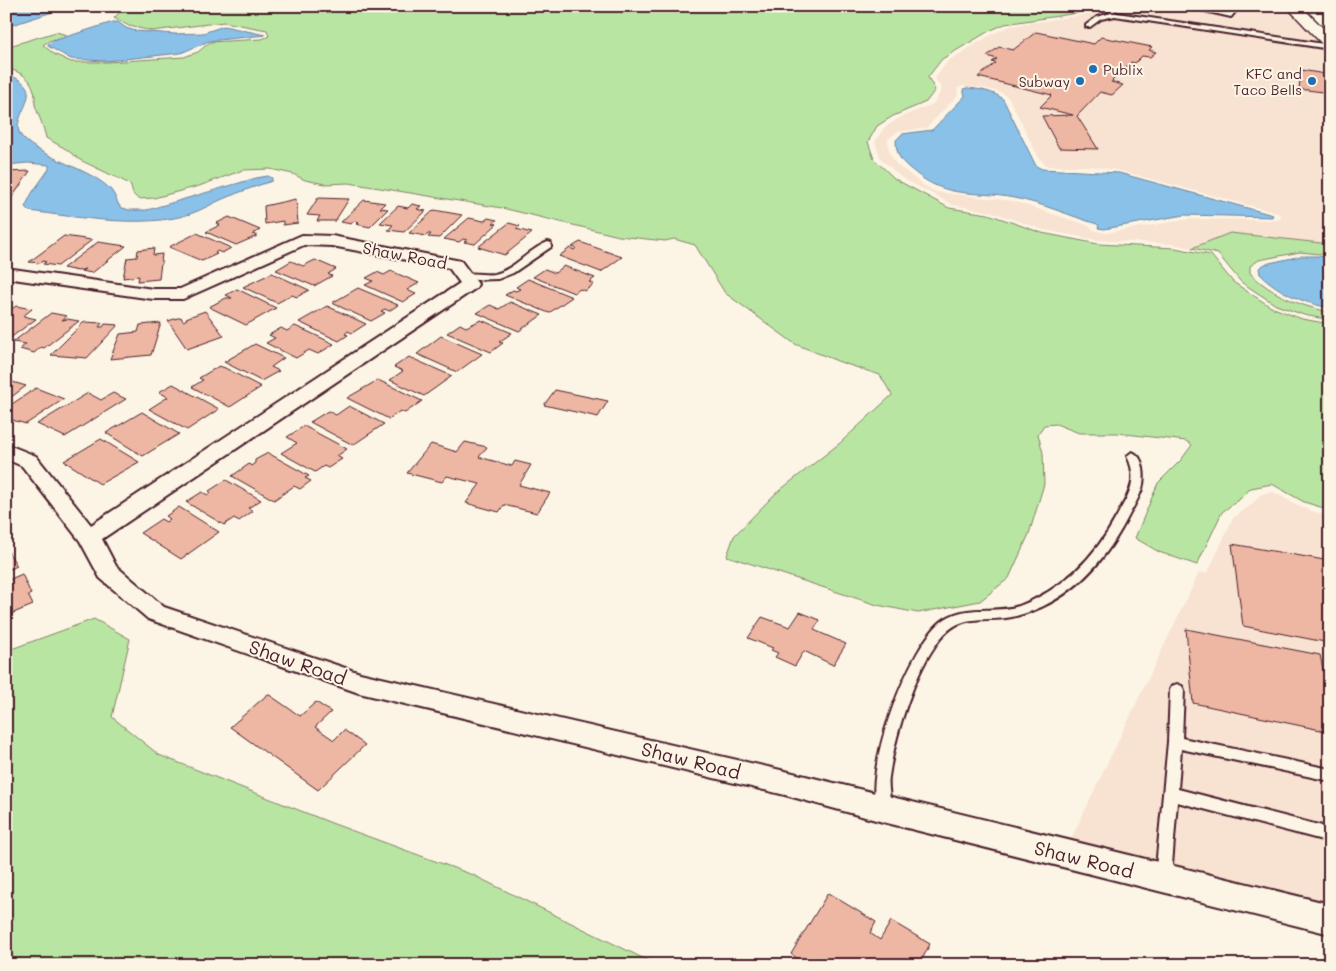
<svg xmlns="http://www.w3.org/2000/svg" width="1336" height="971" viewBox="0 0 1336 971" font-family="Mali,sans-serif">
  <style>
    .built { fill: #f8e2d1; fill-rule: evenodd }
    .green { fill: #b9e5a3; stroke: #828267 }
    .water { fill: #8ac1e8; stroke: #70809c }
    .building { fill: #eeb7a3; stroke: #4a1f2b }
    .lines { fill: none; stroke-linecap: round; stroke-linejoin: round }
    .lane-casing { stroke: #4a1f2b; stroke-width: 4 }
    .street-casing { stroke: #4a1f2b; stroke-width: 4 }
    .secondary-casing { stroke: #4a1f2b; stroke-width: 3 }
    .lane { fill: #fcf5e5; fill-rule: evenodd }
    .street { fill: #fcf5e5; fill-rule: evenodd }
    .secondary { fill: #fcf5e5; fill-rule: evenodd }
    .poi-dot { fill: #1f6fb2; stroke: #fcf5e5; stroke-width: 2 }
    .labels { text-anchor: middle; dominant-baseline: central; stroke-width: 4; stroke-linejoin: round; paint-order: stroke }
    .far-poi-label { font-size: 14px; fill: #4a1f2b; stroke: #fcf5e5; text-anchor: end }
    .street-label { font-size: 16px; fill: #4a1f2b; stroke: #fcf5e5 }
    .near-street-label { font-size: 19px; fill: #4a1f2b; stroke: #fcf5e5 }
  </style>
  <rect width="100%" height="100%" fill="#fcf5e5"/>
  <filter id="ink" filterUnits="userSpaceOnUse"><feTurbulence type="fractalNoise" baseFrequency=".02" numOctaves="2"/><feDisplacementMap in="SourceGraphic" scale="10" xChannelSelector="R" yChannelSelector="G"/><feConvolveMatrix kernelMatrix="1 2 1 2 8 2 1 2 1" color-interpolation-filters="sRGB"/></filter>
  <g filter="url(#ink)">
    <!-- built -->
    <path class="built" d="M1094 6H1286L1325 48 1330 51V244L1230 233 1192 248 1172 244 1097 240 1044 230 992 212 953 205 902 178 881 159 875 142 884 128 899 118 933 104 942 90 935 78 948 61 994 33 1010 26 1082 15 1095 9ZM963 86 985 88 1002 93 1009 98 1039 158 1047 166H1091L1121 171 1263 209 1280 214 1282 217 1278 220 1189 219 1106 233 1093 230 1090 226 1013 201 936 192 922 184 896 164 889 151 888 139 897 132 926 128 958 95 957 88Z
      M1273 492 1303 508 1330 517V904L1070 841 1199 573H1206L1209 570 1233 518 1251 505 1261 494Z"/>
    <!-- green -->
    <path class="green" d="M134 6H1088L1089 8 1078 13 1005 24 989 31 942 59 928 77 935 90 926 102 893 116 877 126 868 142 874 159 895 179 949 208 988 214 1042 233 1098 244 1175 248 1211 255 1233 282 1271 307 1302 319 1330 324V510L1304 502 1272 484 1251 488 1240 499 1222 512 1197 565 1159 552 1135 538 1158 483 1181 460 1192 445 1186 441 1117 433H1079L1056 424 1044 425 1038 434 1043 453 1044 484 1029 534 1009 578 980 601 918 613 877 605 727 556 734 536 775 494 840 443 892 395 880 375 840 362 795 344 725 293 695 245 674 239 665 241 619 236 502 208 349 183 325 184 305 180 293 174 270 169 243 170 199 186 154 198 138 199 133 194 130 184 80 160 66 149 46 138C43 125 40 119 36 108 34 104 35 100 35 96 32 77 22 73 6 68V47L56 32 67 35 49 41 43 45 54 54 71 62H108L184 57 198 52 210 42 262 39 269 36 267 30 224 22 152 31 129 26 114 18 122 10Z
      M1230 233 1330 244V255L1300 252 1259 260 1250 266V273C1272 295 1300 306 1330 312V320L1304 315 1276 305 1241 282 1218 254 1192 248Z
      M94 619 130 639 112 717 159 755 334 824 473 875 657 965H6V651Z"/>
    <!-- water -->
    <path class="water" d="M6 6H71L6 27Z
      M113 22H118L126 28 136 31 175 34 203 33 224 26 265 35 209 41 181 53 106 61 71 59 48 46V44L53 41Z
      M6 74C56 90 3 117 23 138 43 159 92 169 111 190 115 195 117 202 120 207L129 210H147L256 178 268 176 272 178V181C256 186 240 192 225 198 213 203 202 210 190 214 145 229 75 217 29 211L25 207 32 193 49 169V165L28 163 6 165Z
      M967 88C979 89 993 91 1003 99L1036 166 1042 169 1119 173 1273 215 1272 217 1184 215 1104 229 1098 228 1099 226 1097 224C1070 216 1042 203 1014 198 974 190 947 200 913 171 901 162 896 155 896 140L902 134 932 130 965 96 963 89Z
      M1301 256H1320L1330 259V308C1304 303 1279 293 1260 274L1259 268 1265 264Z"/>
    <!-- building -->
    <path class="building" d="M1036 32 1094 44 1101 37 1152 47 1149 50 1156 52 1150 57 1142 56 1135 63 1131 62 1111 82 1123 85 1112 95 1100 92 1077 116 1098 149 1059 148 1042 116 1073 115 1040 107 1052 95 978 77 996 63 992 62 997 59 987 56 999 47 1013 50Z
      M1301 70 1325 74 1323 92 1299 89Z
      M30 171 11 199H6V172Z
      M318 198 349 199 335 221H317L320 216 307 215Z
      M296 199 298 223 283 225V221L265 224 264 206Z
      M364 200 385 203 380 208 388 209 370 227 356 224 359 222 354 221 351 224 341 222Z
      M412 204 421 206 417 209 426 211 404 232 388 230 393 225 380 223 398 206 408 208Z
      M434 210 462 215 439 238 428 237 431 234H428L426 236 409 233Z
      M229 217 260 230 253 234 257 236 236 245 206 232 220 225 217 223Z
      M469 218 484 221 488 218 497 220 493 223 497 224 475 244 464 242 467 240 463 239 459 242 444 239Z
      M509 223 520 226 516 229 532 233 505 255 478 247Z
      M197 233 231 248 222 253 217 251 215 253 217 254 202 261 169 247Z
      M64 236 92 240 58 266 43 264 46 262 43 261 40 263 29 262Z
      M98 242 126 246 92 273 81 271 85 269 78 271 63 268Z
      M580 242 622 257 601 272 559 256 570 248 574 250 576 248 572 247Z
      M154 248 153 255 162 254 159 279 138 281 139 276 123 278 127 258 137 257 138 250Z
      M315 260 336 269 328 274 332 276 314 286 276 270 291 261 303 266Z
      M564 266 595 278 589 282 594 284 585 291 580 289 574 293 533 277 545 269 555 273Z
      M391 271 419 283 407 290 416 294 403 302 365 285 373 281 366 278 377 272 384 275Z
      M272 273 309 290 297 297 292 295 277 303 243 287Z
      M528 279 572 297 549 313 505 295 513 290 516 291 520 289 516 287Z
      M358 288 398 305 389 311 385 309 381 311 385 313 371 321 332 303Z
      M237 289 276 308 246 325 209 307 226 298H232L226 295Z
      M510 302 542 315 519 331 477 313 490 305 499 309Z
      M16 306 32 309 23 316 36 319 6 341V313Z
      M327 306 366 324 352 333 348 331 345 334 348 335 339 341 299 322Z
      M205 311 224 336 187 349 168 321 181 317 183 321 187 319 186 318Z
      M51 313 67 316 62 320 67 319 79 321 44 348 41 347 34 353 20 349 26 344 13 342Z
      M481 320 512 333 499 342 503 343 491 352 447 333 460 324 466 327Z
      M84 322 102 323 99 327H103L105 324 118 325 87 358 51 355Z
      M161 323 151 355 110 359 120 334 138 332 140 325Z
      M295 326 311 333 334 344 318 354 309 350 296 358 266 343 275 338 269 335 281 328 287 331Z
      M441 336 482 354 457 372 417 354Z
      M255 344 284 358 271 367 279 371 261 381 224 362Z
      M409 357 452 376 424 396 390 380 403 371 394 367Z
      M219 366 225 368 261 387 230 407 192 387 203 380 199 378Z
      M6 380 26 386 6 401Z
      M378 380 422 401 405 413 400 411 389 419 347 398Z
      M173 384 219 409 187 430 149 409 168 397 159 392Z
      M36 388 64 399 26 424 12 420 6 424V408Z
      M555 390 608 401 598 417 544 405Z
      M88 393 101 400 113 393 126 399 65 437 37 424Z
      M349 406 384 424 353 445 310 422 328 411 336 415Z
      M142 412 179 434 143 456 106 433Z
      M304 426 347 449 337 456 342 459 328 468 324 466 315 472 281 453 297 443 287 437Z
      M101 439 139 462 100 484 64 461Z
      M465 442 487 447 479 457 512 466 515 461 531 465 519 485 550 493 537 513 504 505 499 512 466 503 480 484 447 476 442 482 407 473 431 444 457 452Z
      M268 453 309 476 305 478 311 481 300 489 294 486 274 500 232 476 249 464 251 466 255 463V460Z
      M226 480 261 500 248 508 253 511 239 521 234 518 224 525 186 502 202 492 208 495 211 493 209 491Z
      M179 507 219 532 181 559 140 533 161 519 166 522 170 519 166 516Z
      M1232 544 1330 561V643L1243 626Z
      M8 551 17 566 6 571V552Z
      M22 574 31 594 28 595 33 605 6 616V581Z
      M800 612 820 620 814 630 846 644 833 665 804 651 795 666 775 657 778 653 771 650 773 648 748 638 762 617 790 627Z
      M1186 629 1320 655 1330 702V732L1193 703Z
      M268 694 300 716 316 702 331 712 315 727 334 740 344 730 365 745 318 790 230 727Z
      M828 893 876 922 870 933 880 940 891 921 930 944 919 965H807L791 954Z"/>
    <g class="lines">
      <defs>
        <path id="lane" d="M1104 6H1110L1117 13 1330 45V49L1115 16 1101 19 1090 27H1086V25L1097 17 1111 13Z
          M1182 6H1195L1229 13 1234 6H1240L1231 17Z
          M548 242 551 243V247L513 273 498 279 465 280 461 277C469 270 484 276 495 274 515 269 529 249 548 242Z
          M1132 452C1145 456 1145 479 1142 489 1138 500 1132 509 1127 519 1103 565 1067 603 1016 616 987 624 963 610 940 639 914 672 895 735 889 777 887 788 893 803 888 814L883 816 878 814C860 776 910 641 945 619 968 604 995 614 1019 606 1064 589 1095 557 1117 516 1129 493 1139 481 1127 456Z
          M1177 684 1182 686 1184 690 1182 738 1330 769V781L1181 749 1178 789 1330 828V842L1177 802 1171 878 1169 883 1163 885 1157 883 1155 878 1168 742 1170 690 1172 686Z"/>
        <path id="street" d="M302 235 332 236 461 261 478 284 476 288 102 539 116 566 164 607 360 673 785 771 1330 904V934L883 822 785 795 359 693 148 619 100 578 80 541 22 466 6 459V444L36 456 91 525 460 283 449 268 332 246 304 245 183 299H153L6 278V268L153 289H180Z"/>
        <path id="secondary" d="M1286 6H1301L1330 35V48L1325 47Z"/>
      </defs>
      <!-- lane casing -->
      <use href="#lane" class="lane-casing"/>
      <!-- street casing -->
      <use href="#street" class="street-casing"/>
      <!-- secondary casing -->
      <use href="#secondary" class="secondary-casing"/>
      <!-- lane -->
      <use href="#lane" class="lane"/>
      <!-- street -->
      <use href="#street" class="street"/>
      <!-- secondary -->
      <use href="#secondary" class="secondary"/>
    </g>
  </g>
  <!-- markers -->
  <g class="poi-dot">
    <circle cx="1093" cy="69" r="5"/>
    <circle cx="1080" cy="81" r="5"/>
    <circle cx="1312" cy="81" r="5"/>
  </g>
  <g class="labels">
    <!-- far-poi labels -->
    <g class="far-poi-label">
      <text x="1103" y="69" text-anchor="start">Publix</text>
      <text x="1302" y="73">KFC and<tspan x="1302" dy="16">Taco Bells</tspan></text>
      <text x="1070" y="81">Subway</text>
    </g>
    <!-- street labels -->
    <g class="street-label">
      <text transform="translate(405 255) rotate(11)">Shaw Road</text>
    </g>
    <!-- near-street labels -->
    <g class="near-street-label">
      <text transform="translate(298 662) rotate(19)">Shaw Road</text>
      <text transform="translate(691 760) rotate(14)">Shaw Road</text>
      <text transform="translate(1084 859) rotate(14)">Shaw Road</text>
    </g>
  </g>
  <!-- margin -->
  <rect width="1336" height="971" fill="none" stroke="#fcf5e5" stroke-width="25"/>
  <rect x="12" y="12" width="1311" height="946" fill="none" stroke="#4a1f2b" stroke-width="2" filter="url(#ink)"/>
</svg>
